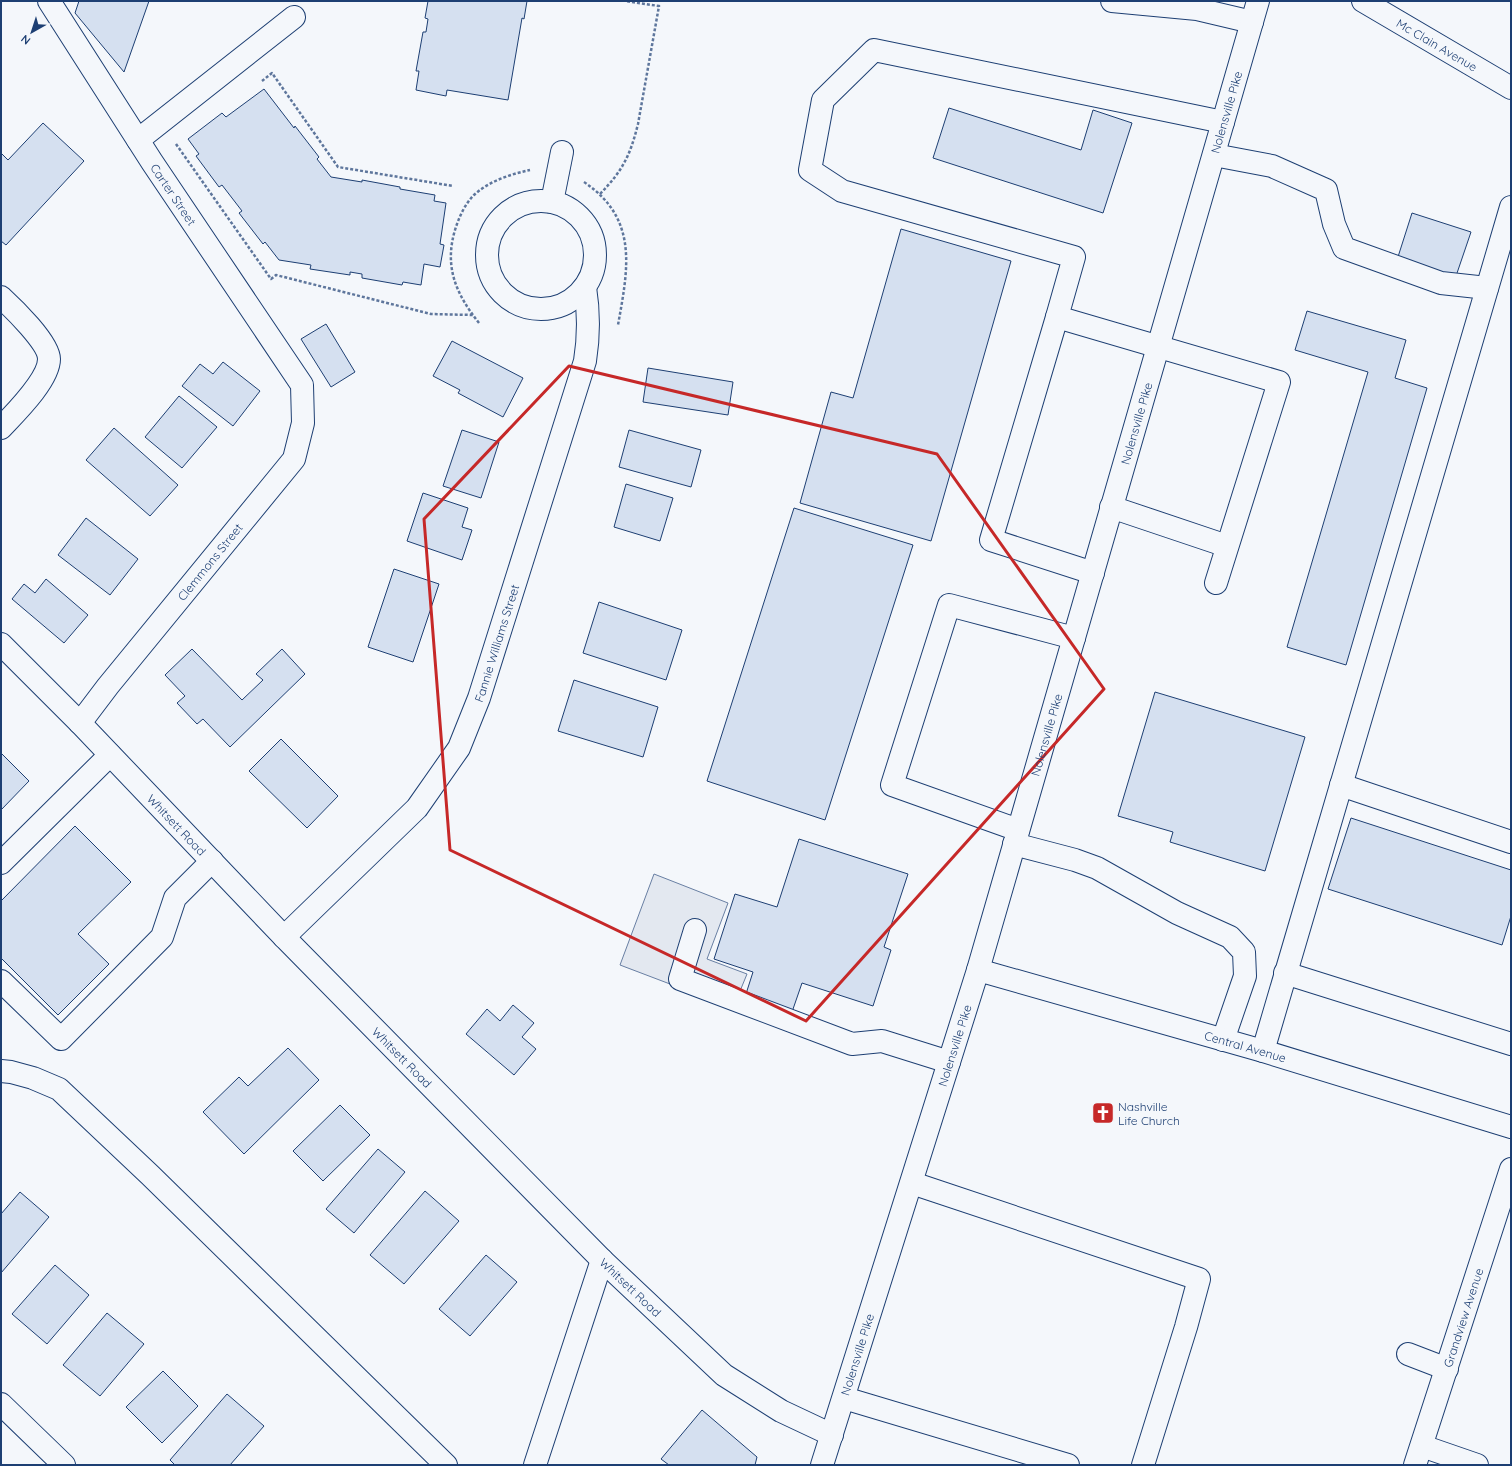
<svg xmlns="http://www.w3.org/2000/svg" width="1512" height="1466" font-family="Quicksand,sans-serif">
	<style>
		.parking { fill: #e3e8f0; stroke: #687fa3 }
		.building { fill: #d5e0f0; stroke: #1d3f73 }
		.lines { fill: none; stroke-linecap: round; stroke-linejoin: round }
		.minor-casing { stroke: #1d3f73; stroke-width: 24 }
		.major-casing { stroke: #1d3f73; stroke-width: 24 }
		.path { stroke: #5e769c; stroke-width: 2.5; stroke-dasharray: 3 2; stroke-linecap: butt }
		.minor { stroke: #f4f7fb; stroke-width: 22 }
		.major { stroke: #f4f7fb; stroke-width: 22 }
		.marked { fill: none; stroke: #c62828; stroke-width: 3; stroke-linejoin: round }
		.labels { text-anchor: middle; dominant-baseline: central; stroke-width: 3; stroke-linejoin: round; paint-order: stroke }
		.street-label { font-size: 12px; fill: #1d3f73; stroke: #f4f7fb }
		.poi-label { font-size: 12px; fill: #1d3f73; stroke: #f4f7fb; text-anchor: start }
	</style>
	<rect width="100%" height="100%" fill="#f4f7fb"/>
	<path class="parking" d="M654 874 728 903 707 959 747 974 738 996 674 972 670 984 620 965Z"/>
	<path class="building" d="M79 1H149L124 72 75 13Z
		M428 1H527L524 19 522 18 508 100 447 90 446 96 416 90 419 71H416L423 32H426L428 19 425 18Z
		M264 89 294 128 295 126 319 157 317 159 331 177 362 182V180L400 187V189L435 195 434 201 446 203 440 244 444 245 440 267 424 264 421 285 403 282 402 285 362 278V274L350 272V275L310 269 311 265 279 260 265 242 263 244 239 213 242 211 222 185 219 187 196 156 199 154 188 139 222 113 226 117Z
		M949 108 1081 150 1093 110 1132 123 1103 213 933 158Z
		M43 123 84 161 6 245 1 241V153L8 160Z
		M1412 213 1471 232 1455 279 1397 260Z
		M901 229 1011 261 931 541 800 503 831 392 853 398Z
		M1307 311 1406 340 1395 378 1427 388 1346 665 1287 647 1368 372 1295 350Z
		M326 324 355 372 331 387 301 339Z
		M452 341 523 378 503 417 458 393 460 390 433 376Z
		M223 362 260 391 233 426 182 386 200 364 213 374Z
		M648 368 733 382 728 415 643 402Z
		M179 396 217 427 182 468 145 437Z
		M114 428 178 485 150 516 86 460Z
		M462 430 499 442 481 498 443 486Z
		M629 430 701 450 691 487 619 467Z
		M626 484 673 498 660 541 614 527Z
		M423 493 468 508 462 527 472 530 462 560 407 541Z
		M794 508 913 545 825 820 707 781Z
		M86 518 138 559 110 595 58 555Z
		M394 569 439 584 413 662 368 647Z
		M46 579 88 615 64 643 12 599 24 584 35 593Z
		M599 602 682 630 666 680 583 653Z
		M192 649 242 700 263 680 256 674 282 649 305 674 230 747 203 719 197 724 177 703 185 696 165 675Z
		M574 680 658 707 643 757 558 731Z
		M1155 692 1305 737 1265 871 1170 842 1173 832 1118 816Z
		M281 739 338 796 307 828 249 771Z
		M1 753 29 781 1 810Z
		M1351 818 1511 870V916L1502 945 1328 889Z
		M75 826 131 882 78 934 109 964 58 1015 1 958V901Z
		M799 839 908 874 884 947 891 950 873 1006 802 983 792 1012 745 997 753 972 714 959 735 894 777 907Z
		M513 1005 534 1023 522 1037 536 1049 514 1075 466 1034 487 1009 500 1021Z
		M288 1048 319 1080 244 1154 203 1112 239 1077 248 1086Z
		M340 1105 370 1135 323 1181 293 1151Z
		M378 1149 405 1172 354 1233 326 1209Z
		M425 1191 459 1221 404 1284 370 1255Z
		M20 1192 49 1217 1 1273V1214Z
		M486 1255 517 1282 470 1336 439 1309Z
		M55 1265 89 1295 47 1344 12 1314Z
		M107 1313 144 1344 100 1396 63 1365Z
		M163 1371 198 1406 162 1443 126 1407Z
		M227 1394 264 1426 230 1465H175L170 1460Z
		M702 1410 757 1457 755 1465H669L661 1459Z"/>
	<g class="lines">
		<g class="minor-casing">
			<g id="minor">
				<path id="s1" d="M49 1 152 162 302 385 303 423 294 459 108 686 80 723"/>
				<path d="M1112 1 1197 9 1252 22"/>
				<path id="s2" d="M1363 1 1511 88"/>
				<path d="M138 140 294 17"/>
				<path d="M1214 155 1272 166 1326 190 1334 224 1344 248 1441 283 1487 288"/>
				<circle cx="541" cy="255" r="54"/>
				<path d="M552 202 562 152"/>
				<path d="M1 297C13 308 49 343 49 359 49 380 15 413 1 428"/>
				<path d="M1057 317 991 540 1093 573"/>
				<path d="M1111 507 1227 546"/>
				<path d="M1216 583 1279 382 1057 317 1074 257 842 191 810 170 823 100 874 50 1223 122"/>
				<path id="s3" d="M1 644 80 723 284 937 602 1260 724 1375 781 1411 832 1435"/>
				<path d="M1341 785 1511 842"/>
				<path d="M1018 830 892 785 949 605 1074 638"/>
				<path d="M1014 844 1075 860 1097 868 1177 913 1230 937 1244 952 1245 976 1223 1040"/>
				<path d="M1 863 110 755"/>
				<path d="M695 930 680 979 852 1044 882 1041 949 1062"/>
				<path id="s4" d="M284 937 417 808 459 748 479 698 585 361C589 336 589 312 585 287"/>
				<path id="s5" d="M978 970 1263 1051 1511 1127"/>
				<path d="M1285 973 1511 1044"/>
				<path d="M1 981 61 1039 162 937 175 898 212 861"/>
				<path d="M1263 1051 1511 207"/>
				<path d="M1 1071 11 1072 33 1078 59 1089 150 1175 446 1465"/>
				<path d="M912 1183 1199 1279 1186 1327 1143 1465"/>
				<path d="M1408 1354 1447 1369"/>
				<path d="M844 1398 1068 1465"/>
				<path d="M1 1404 64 1465"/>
				<path d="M1422 1446 1477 1465"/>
				<path d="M535 1465 602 1260"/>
				<path id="s6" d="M1415 1465 1511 1169"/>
			</g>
		</g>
		<g class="major-casing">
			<g id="major">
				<path id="s7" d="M822 1465 978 970 1258 1"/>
			</g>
		</g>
		<path class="path" d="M262 81 272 73 338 167 453 186
			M176 144 271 279 276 275 431 314 473 315
			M584 182C639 219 628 269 618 325
			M600 194C623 170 630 156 638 124L659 6 625 1
			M479 323C456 294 444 267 455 230 459 217 465 204 474 195 489 181 511 174 530 170"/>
		<use href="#minor" class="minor"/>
		<use href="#major" class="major"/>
	</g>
	<path class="marked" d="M569 366 937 454 1104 689 806 1021 450 850 424 519Z"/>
	<defs>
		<g id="church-square" transform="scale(1.15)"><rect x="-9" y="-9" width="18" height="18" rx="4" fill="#c62828" stroke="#f4f7fb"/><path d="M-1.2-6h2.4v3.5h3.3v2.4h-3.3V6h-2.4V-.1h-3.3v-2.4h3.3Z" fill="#fff"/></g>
	</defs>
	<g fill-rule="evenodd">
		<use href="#church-square" x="1103" y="1113"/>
	</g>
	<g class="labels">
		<g class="street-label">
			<text stroke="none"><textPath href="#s2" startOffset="86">Mc Clain Avenue</textPath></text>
			<text stroke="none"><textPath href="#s7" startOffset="1412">Nolensville Pike</textPath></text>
			<text stroke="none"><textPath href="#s1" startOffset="230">Carter Street</textPath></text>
			<text stroke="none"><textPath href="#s7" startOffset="1088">Nolensville Pike</textPath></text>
			<text transform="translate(210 562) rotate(-51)">Clemmons Street</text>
			<text stroke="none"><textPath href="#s4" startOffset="370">Fannie Williams Street</textPath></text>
			<text stroke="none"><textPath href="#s7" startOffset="764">Nolensville Pike</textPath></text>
			<text stroke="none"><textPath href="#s3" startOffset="252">Whitsett Road</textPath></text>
			<text stroke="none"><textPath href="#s7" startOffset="440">Nolensville Pike</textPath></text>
			<text stroke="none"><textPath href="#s5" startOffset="278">Central Avenue</textPath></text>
			<text stroke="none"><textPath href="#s3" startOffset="576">Whitsett Road</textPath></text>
			<text stroke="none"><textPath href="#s3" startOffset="900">Whitsett Road</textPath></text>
			<text stroke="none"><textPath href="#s6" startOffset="155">Grandview Avenue</textPath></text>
			<text stroke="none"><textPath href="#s7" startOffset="116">Nolensville Pike</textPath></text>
		</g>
		<g class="poi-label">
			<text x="1118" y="1106">Nashville<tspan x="1118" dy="14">Life Church</tspan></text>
		</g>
	</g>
	<rect width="1512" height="1466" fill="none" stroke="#1d3f73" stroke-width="4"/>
	<g transform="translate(32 32) rotate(219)" stroke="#f4f7fb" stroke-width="3" paint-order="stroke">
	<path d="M0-3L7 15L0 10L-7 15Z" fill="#1d3f73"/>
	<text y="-6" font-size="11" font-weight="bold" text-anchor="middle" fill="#1d3f73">N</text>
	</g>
</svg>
